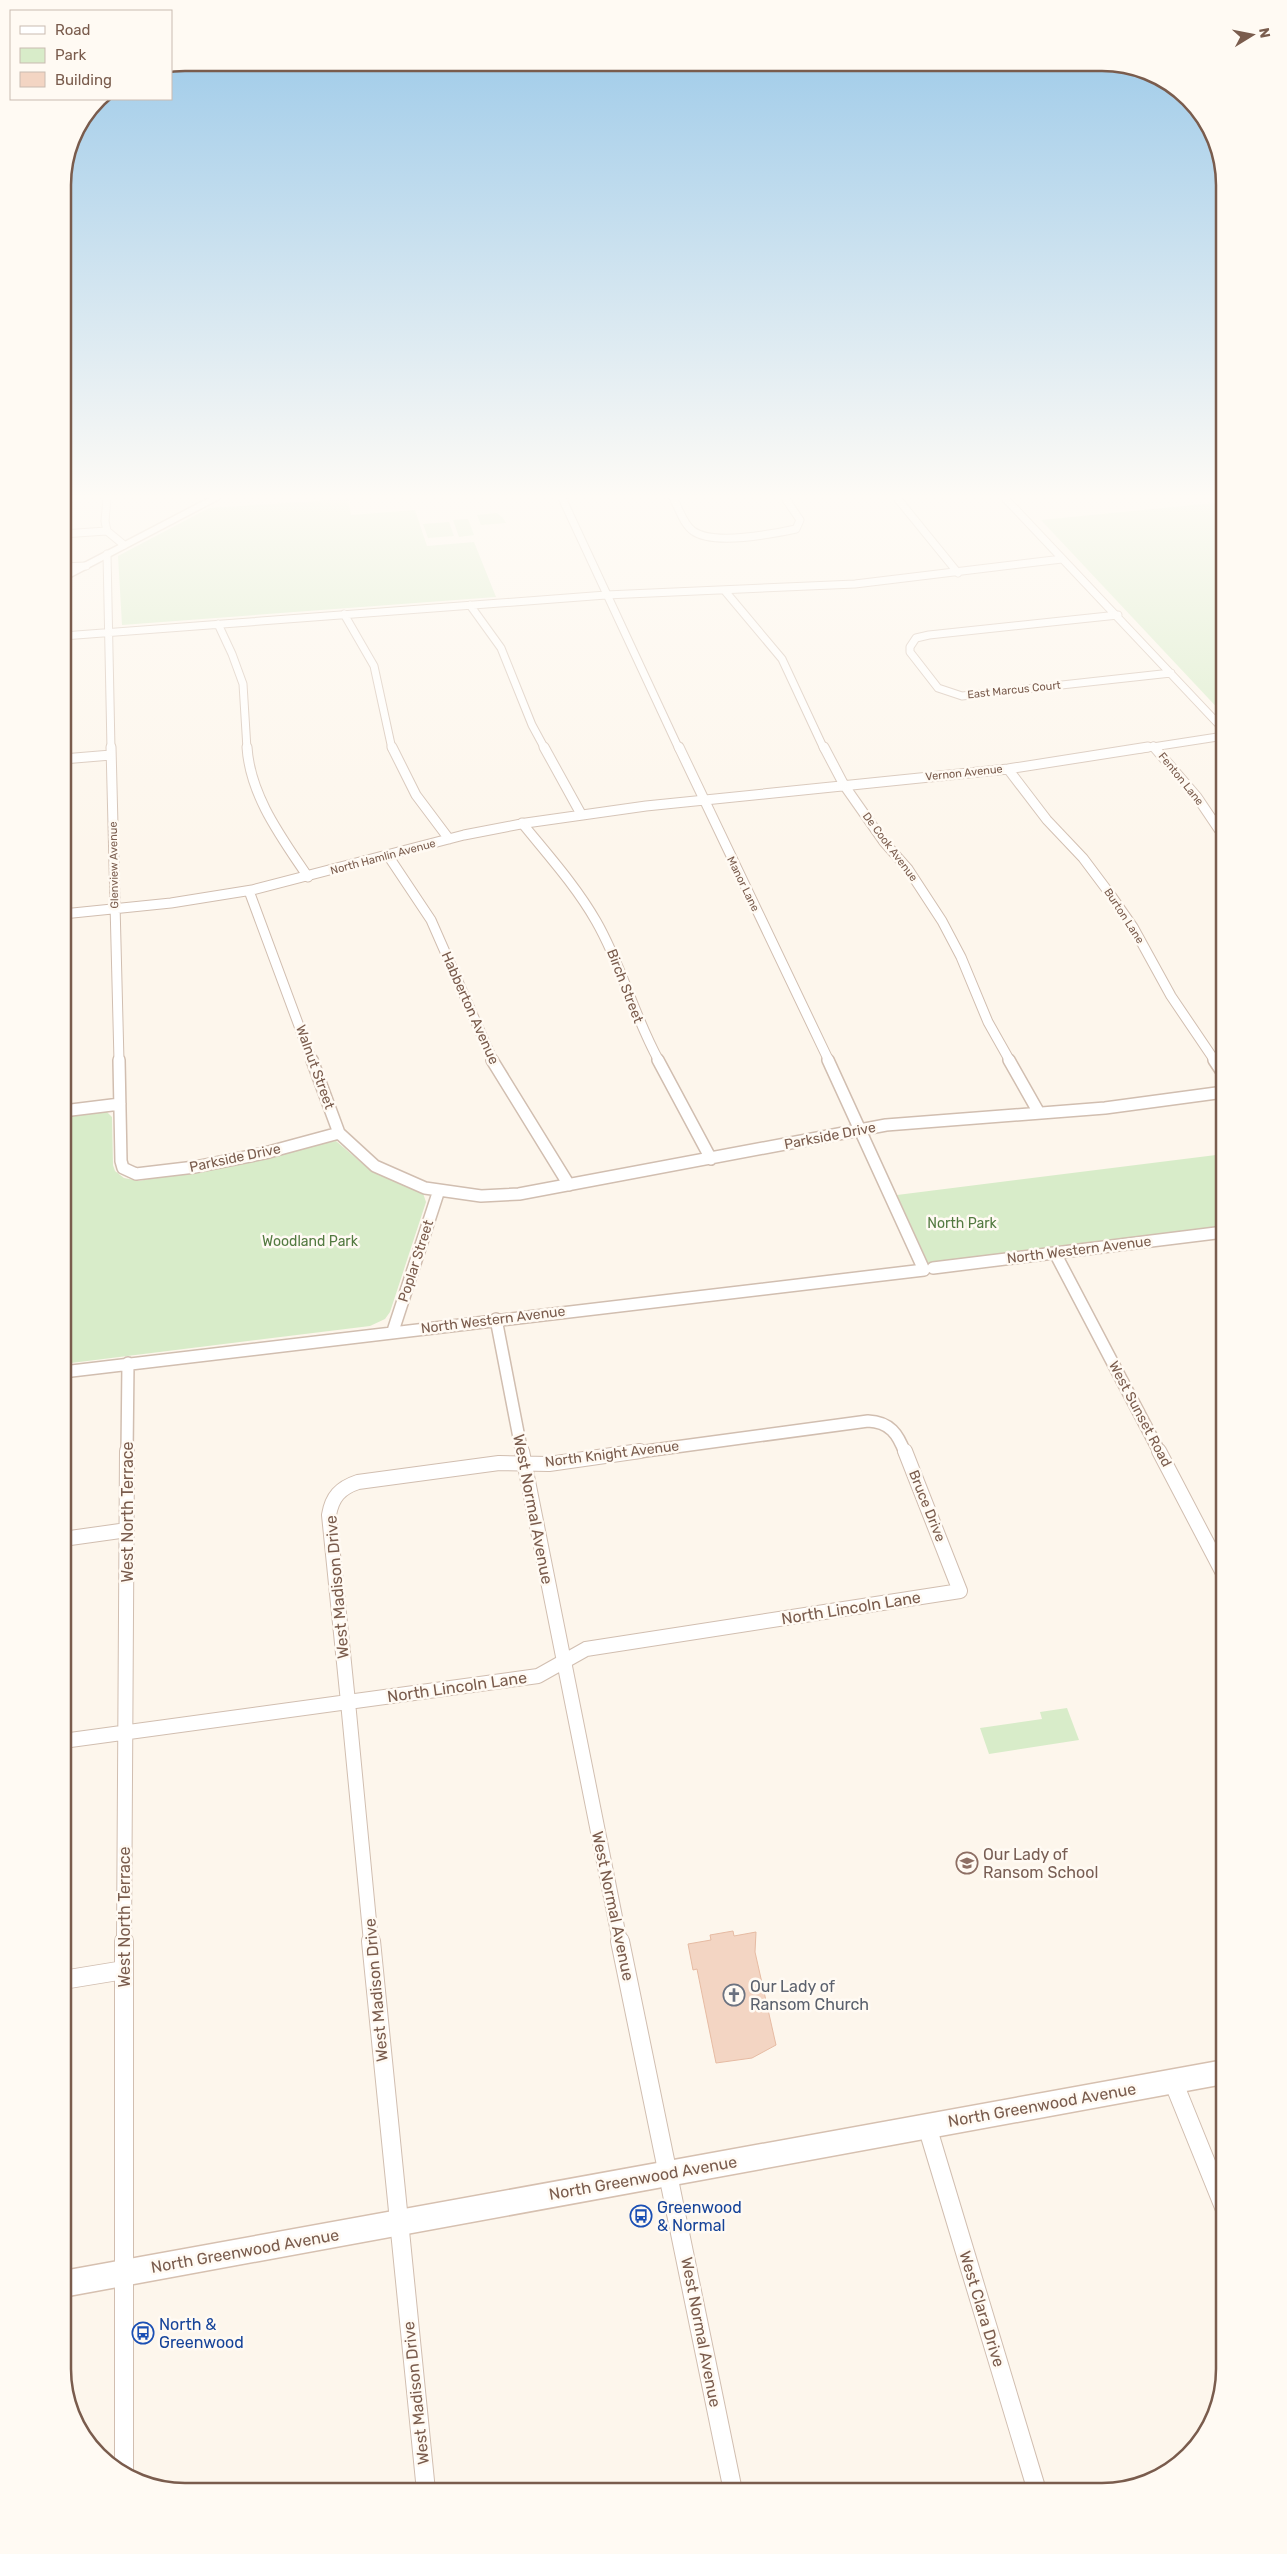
<svg xmlns="http://www.w3.org/2000/svg" width="1287" height="2554" font-family="Rubik,sans-serif">
	<style>
		.green { fill: #d8ecc9 }
		.building { fill: #f3d5c3; stroke: #e6bba3 }
		.lines { fill: none; stroke-linecap: round; stroke-linejoin: round }
		.minor-far4-casing { stroke: #d1beb0; stroke-width: 9 }
		.minor-far3-casing { stroke: #d1beb0; stroke-width: 11 }
		.minor-far2-casing { stroke: #d1beb0; stroke-width: 14 }
		.minor-far1-casing { stroke: #d1beb0; stroke-width: 16 }
		.minor-casing { stroke: #d1beb0; stroke-width: 20 }
		.secondary-casing { stroke: #d6c0b0; stroke-width: 3 }
		.minor-far4 { stroke: #fff; stroke-width: 7 }
		.minor-far3 { stroke: #fff; stroke-width: 9 }
		.minor-far2 { stroke: #fff; stroke-width: 11 }
		.minor-far1 { stroke: #fff; stroke-width: 14 }
		.minor { stroke: #fff; stroke-width: 18 }
		.secondary { fill: #fff; fill-rule: evenodd }
		.labels { text-anchor: middle; dominant-baseline: central; stroke-width: 5; stroke-linejoin: round; paint-order: stroke }
		.far-street-label { font-size: 11px; fill: #7a5c4d; stroke: #fffaf3 }
		.street-label { font-size: 14px; fill: #7a5c4d; stroke: #fffaf3 }
		.park-label { font-size: 14px; fill: #537a41; stroke: #fffaf3 }
		.near-street-label { font-size: 16px; fill: #7a5c4d; stroke: #fffaf3 }
		.near-education-label { font-size: 16px; fill: #785e54; stroke: #fffaf3; text-anchor: start }
		.near-worship-label { font-size: 16px; fill: #5b616d; stroke: #fffaf3; text-anchor: start }
		.near-transit-label { font-size: 16px; fill: #164399; stroke: #fffaf3; text-anchor: start }
		.rim { fill: none; stroke: #7a5c4d; stroke-width: 2.5 }
	</style>
	<rect width="100%" height="100%" fill="#fdf6ec"/>
	<path class="green" d="M348 499 351 515 415 510 427 546 474 542 496 597 122 625 118 556 209 508Z
		M1224 502V715L1041 520Z
		M497 513 503 518 506 523 481 525 477 515Z
		M468 519 474 535 459 537 453 520Z
		M449 522 454 536 428 538 423 524Z
		M106 1111 112 1117 113 1165 115 1171 124 1178 139 1181 336 1141 371 1171 423 1193 426 1202 390 1312 385 1319 370 1326 63 1364V1116Z
		M1224 1154V1227L929 1265 897 1195Z
		M1067 1708 1079 1740 989 1754 980 1728 1042 1719 1040 1712Z"/>
	<path class="building" d="M733 1931 734 1936 756 1932 755 1952 776 2045 752 2058 716 2063 697 1969 693 1970 688 1944 711 1940 710 1935Z"/>
	<g class="lines">
		<g class="minor-far4-casing">
			<path id="minor-far4" d="M107 498 105 521 107 531 124 545
				M562 498 679 749
				M673 498C679 508 683 524 693 531 714 546 772 534 796 529L800 520 785 498
				M897 498 958 573
				M1005 498 1224 730
				M63 534 106 531
				M107 554 111 749
				M63 567 86 566
				M725 591 782 659 824 749
				M470 605 501 648 532 725 545 749
				M344 614 374 666 392 749
				M1118 615 929 635 916 638 910 647V652L938 688 962 696 1171 673
				M218 624 232 654 243 684 247 749
				M63 636 606 595 855 584 1062 559
				M1153 746 1155 749
				M1140 749 1224 736"/>
		</g>
		<g class="minor-far3-casing">
			<path id="minor-far3" d="M111 747 119 1061
				M247 747C250 796 282 838 308 877
				M392 747 416 795 449 839
				M544 747 581 814
				M679 747 829 1061
				M824 747 844 785 884 842 908 869 942 921 961 957 988 1022 1010 1061
				M1154 747 1197 797 1224 837
				M63 759 111 755
				M1008 769 1047 820 1083 858 1110 894 1133 927 1171 996 1215 1061
				M522 823C548 855 576 886 596 921 622 966 634 1016 659 1061
				M389 857 431 920 493 1061
				M249 891 312 1061
				M63 914 171 903 252 890 464 835 526 823 646 806 1008 769 1148 747"/>
		</g>
		<g class="minor-far2-casing">
			<path id="minor-far2" d="M119 1060 121 1161 123 1168 136 1174 195 1167 265 1153 339 1133
				M312 1060 339 1133 375 1166 425 1188 481 1196 519 1194 886 1125 1105 1108 1224 1092
				M492 1060 569 1185
				M658 1060 711 1159
				M1009 1060 1039 1113
				M1214 1060 1224 1075
				M63 1111 120 1104
				M1055 1253 1160 1453
				M933 1268 1224 1232
				M496 1319 522 1453
				M393 1331 439 1190
				M63 1372 924 1270 828 1060
				M127 1453 128 1363
				M631 1453 868 1421C890 1422 898 1434 905 1453"/>
		</g>
		<g class="minor-far1-casing">
			<path id="minor-far1" d="M522 1451 620 1942
				M1159 1451 1224 1575
				M63 1539 127 1530
				M348 1702 371 1942
				M348 1702 329 1515C332 1497 340 1488 358 1482L499 1463 549 1464 640 1451
				M348 1702 538 1676 586 1649 960 1591 905 1451
				M63 1741 348 1702
				M124 1942 127 1451"/>
		</g>
		<g class="minor-casing">
			<path id="minor" d="M371 1941 426 2491
				M620 1941 733 2491
				M63 1980 124 1970
				M1173 2081 1224 2207
				M927 2126 1037 2491
				M124 2471V1941"/>
		</g>
		<g class="secondary-casing">
			<path id="secondary" d="M209 498H221L63 581V574Z
				M1224 2060V2084L63 2297V2271Z"/>
		</g>
		<use href="#minor-far4" class="minor-far4"/>
		<use href="#minor-far3" class="minor-far3"/>
		<use href="#minor-far2" class="minor-far2"/>
		<use href="#minor-far1" class="minor-far1"/>
		<use href="#minor" class="minor"/>
		<use href="#secondary" class="secondary"/>
	</g>
	<linearGradient id="sky" x2="0" y2="1"><stop stop-color="#97c7e8"/><stop offset="0.58" stop-color="#fefbf6"/><stop offset="1" stop-color="#fefbf6" stop-opacity="0"/></linearGradient>
	<rect width="1287" height="856" fill="url(#sky)"/>
	<defs>
		<g id="school-ring" transform="scale(1.125)"><circle r="9.5" fill="#fffaf3" stroke="#8d6e63" stroke-width="1.5"/><path d="M0-5L7-2L0 1L-7-2ZM-4 1L0 2.5L4 1V4Q0 6-4 4Z" fill="#8d6e63"/></g>
		<g id="church-ring" transform="scale(1.125)"><circle r="9.5" fill="#fffaf3" stroke="#6b7280" stroke-width="1.5"/><path d="M-1.2-6h2.4v3.5h3.3v2.4h-3.3V6h-2.4V-.1h-3.3v-2.4h3.3Z" fill="#6b7280"/></g>
		<g id="bus-ring" transform="scale(1.125)"><circle r="9.5" fill="#fffaf3" stroke="#1a4fb4" stroke-width="1.5"/><path d="M-5-6H5V4H4V6H2V4H-2V6H-4V4H-5ZM-3.5-4V0h7V-4ZM-3.5 1.2v1.5H-2V1.2ZM2 1.2v1.5H3.5V1.2Z" fill="#1a4fb4"/></g>
	</defs>
	<g fill-rule="evenodd">
		<use href="#school-ring" x="967" y="1863"/>
		<use href="#church-ring" x="734" y="1995"/>
		<use href="#bus-ring" x="641" y="2216"/>
		<use href="#bus-ring" x="143" y="2333"/>
	</g>
	<g class="labels">
		<g class="far-street-label">
			<text transform="translate(1014 690) rotate(-6)">East Marcus Court</text>
			<text transform="translate(964 773) rotate(-6)">Vernon Avenue</text>
			<text transform="translate(1181 779) rotate(51)">Fenton Lane</text>
			<text transform="translate(890 847) rotate(53)">De Cook Avenue</text>
			<text transform="translate(383 857) rotate(-15)">North Hamlin Avenue</text>
			<text transform="translate(114 865) rotate(-91)">Glenview Avenue</text>
			<text transform="translate(743 884) rotate(64)">Manor Lane</text>
			<text transform="translate(1124 916) rotate(57)">Burton Lane</text>
		</g>
		<g class="street-label">
			<text transform="translate(625 986) rotate(69)">Birch Street</text>
			<text transform="translate(470 1008) rotate(66)">Habberton Avenue</text>
			<text transform="translate(315 1067) rotate(70)">Walnut Street</text>
			<text transform="translate(830 1136) rotate(-11)">Parkside Drive</text>
			<text transform="translate(235 1158) rotate(-12)">Parkside Drive</text>
			<text transform="translate(1079 1250) rotate(-7)">North Western Avenue</text>
			<text transform="translate(416 1261) rotate(-72)">Poplar Street</text>
			<text transform="translate(493 1320) rotate(-7)">North Western Avenue</text>
			<text transform="translate(1140 1414) rotate(62)">West Sunset Road</text>
			<text transform="translate(612 1454) rotate(-7)">North Knight Avenue</text>
			<text transform="translate(927 1506) rotate(68)">Bruce Drive</text>
		</g>
		<g class="park-label">
			<text x="962" y="1223">North Park</text>
			<text x="310" y="1241">Woodland Park</text>
		</g>
		<g class="near-street-label">
			<text transform="translate(533 1509) rotate(79)">West Normal Avenue</text>
			<text transform="translate(127 1512) rotate(-90)">West North Terrace</text>
			<text transform="translate(337 1587) rotate(-95)">West Madison Drive</text>
			<text transform="translate(851 1608) rotate(-9)">North Lincoln Lane</text>
			<text transform="translate(457 1687) rotate(-8)">North Lincoln Lane</text>
			<text transform="translate(613 1906) rotate(78)">West Normal Avenue</text>
			<text transform="translate(124 1917) rotate(-90)">West North Terrace</text>
			<text transform="translate(376 1990) rotate(-95)">West Madison Drive</text>
			<text transform="translate(1042 2105) rotate(-10)">North Greenwood Avenue</text>
			<text transform="translate(643 2178) rotate(-10)">North Greenwood Avenue</text>
			<text transform="translate(245 2251) rotate(-10)">North Greenwood Avenue</text>
			<text transform="translate(982 2309) rotate(73)">West Clara Drive</text>
			<text transform="translate(701 2332) rotate(79)">West Normal Avenue</text>
			<text transform="translate(416 2393) rotate(-96)">West Madison Drive</text>
		</g>
		<g class="near-education-label">
			<text x="983" y="1854">Our Lady of<tspan x="983" dy="18">Ransom School</tspan></text>
		</g>
		<g class="near-worship-label">
			<text x="750" y="1986">Our Lady of<tspan x="750" dy="18">Ransom Church</tspan></text>
		</g>
		<g class="near-transit-label">
			<text x="657" y="2207">Greenwood<tspan x="657" dy="18">&amp; Normal</tspan></text>
			<text x="159" y="2324">North &amp;<tspan x="159" dy="18">Greenwood</tspan></text>
		</g>
	</g>
	<path d="M0 0H1287V2554H0ZM185 71H1102A114 114 0 0 1 1216 185V2369A114 114 0 0 1 1102 2483H185A114 114 0 0 1 71 2369V185A114 114 0 0 1 185 71Z" fill="#fffaf3" fill-rule="evenodd"/>
	<path class="rim" d="M185 71H1102A114 114 0 0 1 1216 185V2369A114 114 0 0 1 1102 2483H185A114 114 0 0 1 71 2369V185A114 114 0 0 1 185 71Z"/>
	<rect x="10" y="10" width="162" height="90" fill="#fffaf3" stroke="#cabbb1"/>
	<rect x="20" y="26" width="25" height="8" fill="#ffffff" stroke="#cabbb1"/>
	<text x="55" y="35" font-size="15" fill="#7a5c4d">Road</text>
	<rect x="20" y="48" width="25" height="15" fill="#d8ecc9" stroke="#cabbb1"/>
	<text x="55" y="60" font-size="15" fill="#7a5c4d">Park</text>
	<rect x="20" y="72" width="25" height="15" fill="#f3d5c3" stroke="#cabbb1"/>
	<text x="55" y="85" font-size="15" fill="#7a5c4d">Building</text>
	<g transform="translate(1252 35) rotate(80)" stroke="#fffaf3" stroke-width="4" paint-order="stroke">
	<path d="M0-4L9 19L0 12L-9 19Z" fill="#7a5c4d"/>
	<text y="-8" font-size="14" font-weight="bold" text-anchor="middle" fill="#7a5c4d">N</text>
	</g>
</svg>
